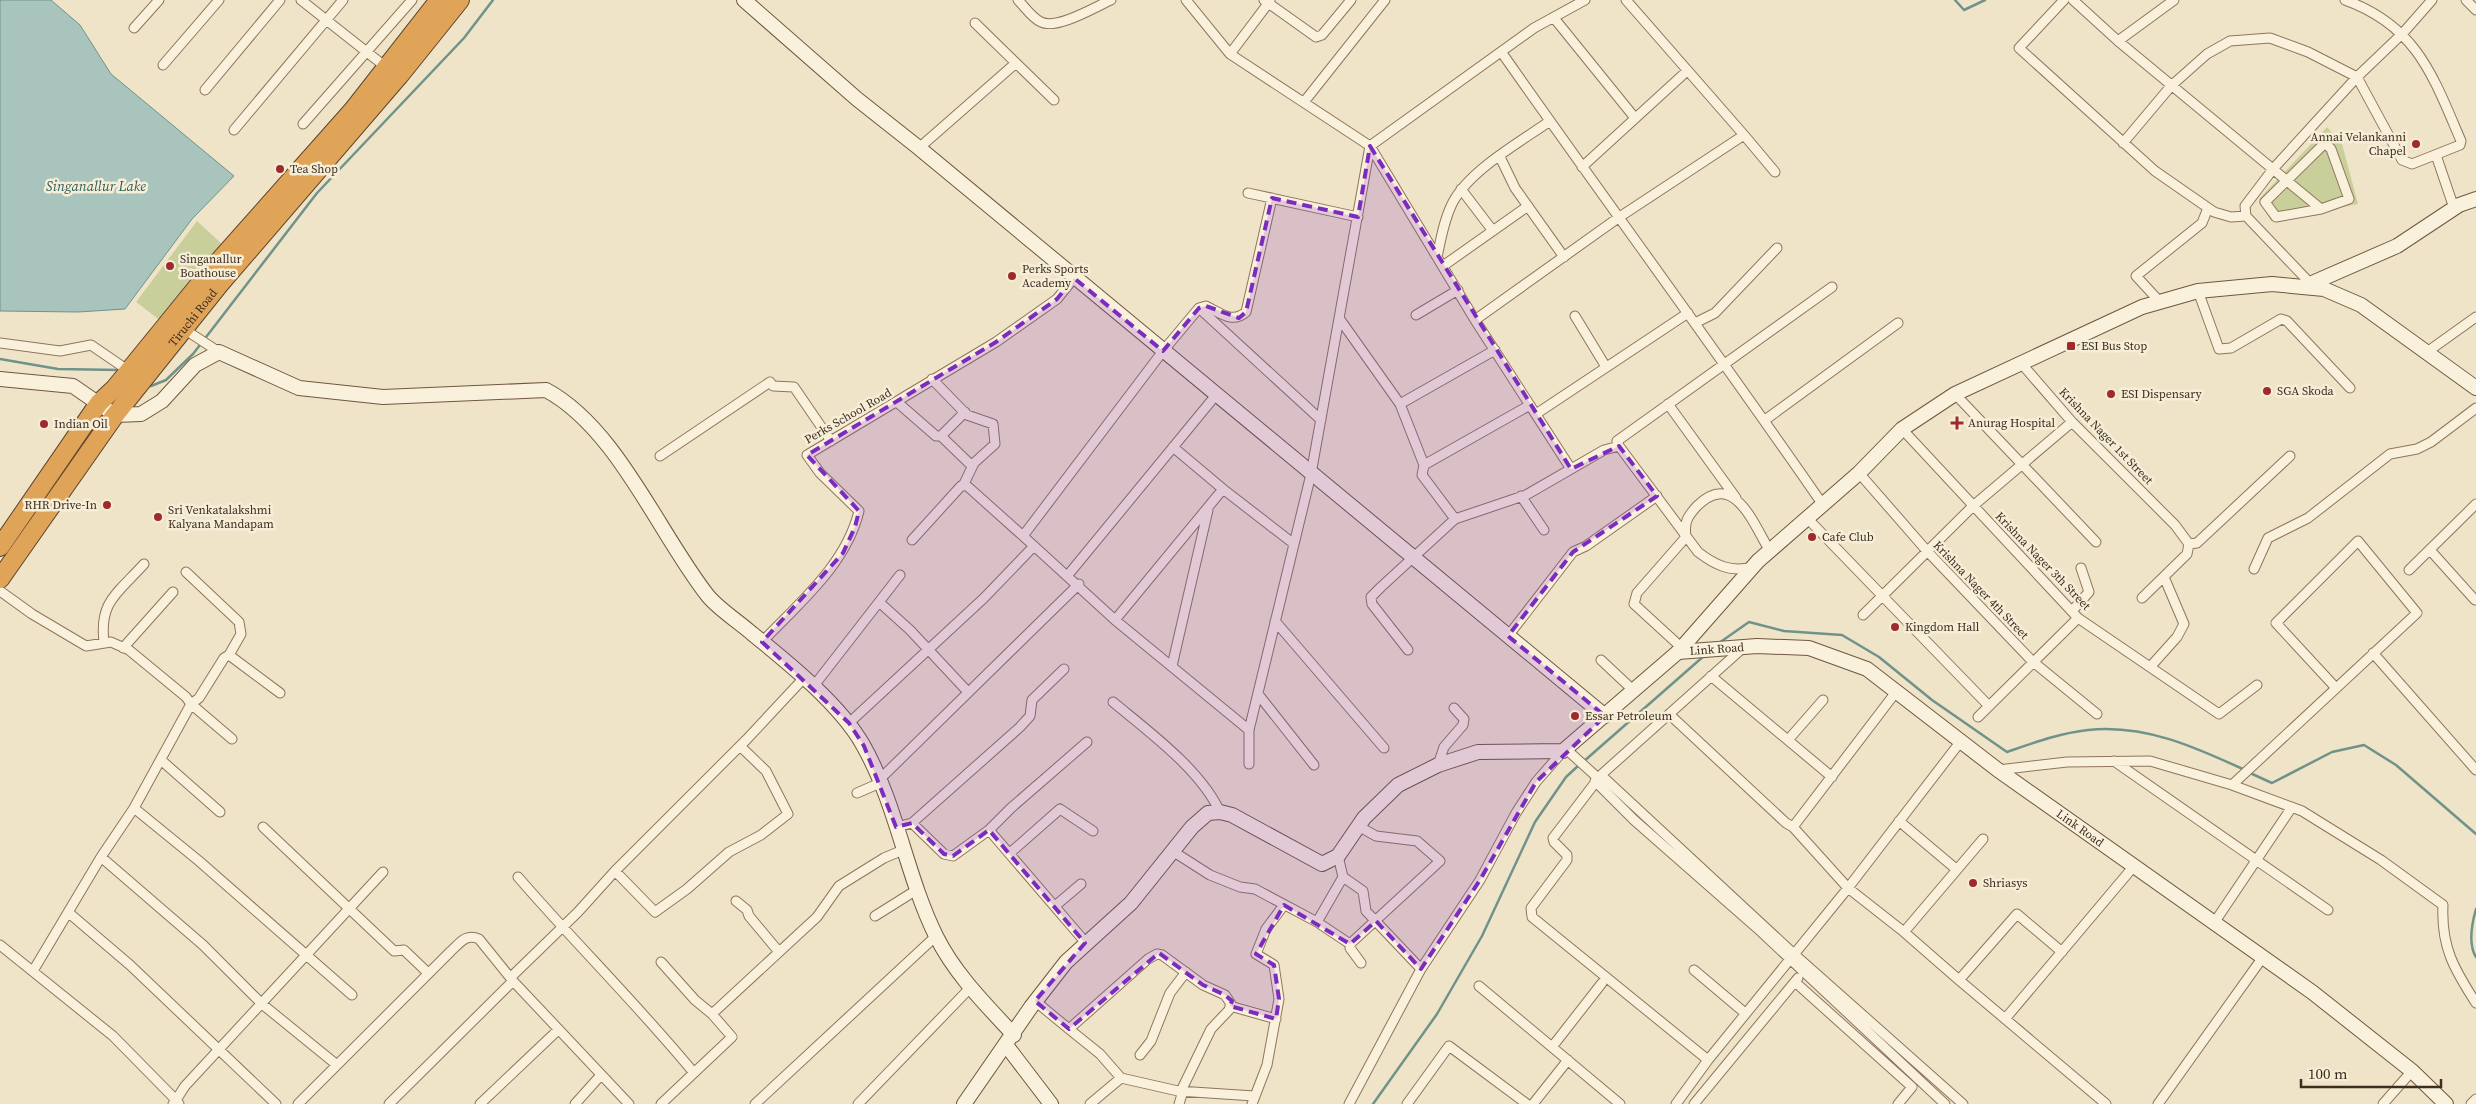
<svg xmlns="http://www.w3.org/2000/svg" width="2476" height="1104" font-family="'Source Serif 4',serif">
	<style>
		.green { fill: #c9cf9b }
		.water { fill: #a9c4bc; stroke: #6f938a }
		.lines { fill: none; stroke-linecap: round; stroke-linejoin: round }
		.stream { stroke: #6f938a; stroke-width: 2.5 }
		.street-casing { stroke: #8d765c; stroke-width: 11 }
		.secondary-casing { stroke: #6f573f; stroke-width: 16 }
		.highway-casing { stroke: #5b4430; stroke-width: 20 }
		.street { stroke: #faf1dc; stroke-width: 9 }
		.secondary { stroke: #faf1dc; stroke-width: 14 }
		.highway { stroke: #e0a458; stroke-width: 18 }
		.marked { fill: #7b2cbf; fill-opacity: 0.2; stroke: #7b2cbf; stroke-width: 4; stroke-dasharray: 10 6; stroke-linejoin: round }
		.poi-dot { fill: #9e2a2b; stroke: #f7eed8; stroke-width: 2 }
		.labels { text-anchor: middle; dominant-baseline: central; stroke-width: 5; stroke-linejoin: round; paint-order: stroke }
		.poi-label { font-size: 12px; fill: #3d2e20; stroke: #f7eed8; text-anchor: start }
		.street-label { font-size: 12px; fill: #3d2e20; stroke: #f7eed8 }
		.water-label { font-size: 14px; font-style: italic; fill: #2f5d5a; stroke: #f7eed8 }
	</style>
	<rect width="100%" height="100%" fill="#f0e4c8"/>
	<path class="green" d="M2327 127 2342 144 2358 204 2271 221 2259 199Z
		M197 221 223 245 161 321 136 302Z"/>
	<path class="water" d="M0 0H51L80 25 111 74 234 176 192 219 125 309 78 312 0 311Z"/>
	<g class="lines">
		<path class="stream" d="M1955 0 1964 10 1985 0
			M0 359 58 369 119 370
			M151 386 166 380 193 354 317 193 464 38 493 0
			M1719 643 1749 622 1784 631 1842 635 1879 657 1932 700 2007 752C2033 743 2060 733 2088 730 2145 724 2195 747 2245 770
			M1583 762 1705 655
			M2250 773 2272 783 2332 752 2364 745 2396 765 2476 834
			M2476 909C2472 923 2468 944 2476 957
			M1373 1104 1437 1014 1482 936 1535 822 1566 777 1579 765"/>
		<g class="street-casing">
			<path id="street" d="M301 0 387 68
				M1018 0C1025 7 1032 18 1041 22 1057 30 1095 7 1111 0
				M1186 0 1230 54 1370 146 1475 320
				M1264 0 1316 37 1322 35 1351 0
				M2064 0 2019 48 2155 171 2214 212 2231 217 2246 216
				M2073 0 2118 41
				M2174 0 2118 41 2321 209
				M2466 0 2476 10
				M1554 18 1635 118
				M975 23 1054 100
				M134 28 159 0
				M1502 53C1608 204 1718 353 1823 505
				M1230 54 1270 1
				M163 65 219 0
				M205 90 280 0
				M1304 102 1385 0
				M303 124 412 0
				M234 130 343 0
				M1744 135 1775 172
				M2123 143 2171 86 2207 54 2230 41 2270 38 2308 52 2357 77 2402 160 2412 164 2460 145 2461 141C2433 76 2417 26 2345 0
				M2325 143 2331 149 2349 199 2321 209 2276 217 2265 202Z
				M919 148 1016 63
				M2436 155 2454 208
				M1500 157 1515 188 1564 257
				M1582 167 1687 71
				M1461 189 1493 231
				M1248 193 1358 217
				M1437 257C1441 239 1444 219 1453 202 1470 170 1520 142 1550 121
				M1443 266 1528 206
				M2310 283 2246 216 2245 206 2273 169 2357 77 2403 33 2432 0
				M2198 291 2219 349 2231 348 2281 319 2287 321 2350 388
				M2160 302 2136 276 2202 223 2208 208
				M1199 308 1321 420
				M1416 315 1458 290
				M1575 316 1606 367
				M1339 318 1400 404
				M1695 323 1715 313 1777 248
				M184 329 219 352
				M0 343 60 351 91 345 129 371
				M2427 352 2476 317
				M2021 363 2072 422 2175 525 2189 544
				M932 379 967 415 993 424 995 444 974 463 963 486
				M1955 394 2096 542
				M897 402 936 436H941L972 466
				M1668 404 1736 498
				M1536 414 1688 313
				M1765 420 1898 323
				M1902 429 2078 618 2219 714 2257 685
				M941 436 965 412
				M1619 446 1617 441 1832 287
				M1173 447 1223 489
				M660 456 770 382 773 386 794 387 831 441
				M1424 465 1400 404 1495 350
				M1571 469 1475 320 1618 218 1744 135 1626 0
				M1859 473 1927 551 2032 661 2097 714
				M1521 496 1544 530
				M1807 518 1988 705
				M1455 519 1422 475 1424 465 1530 405
				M912 540 961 486 966 485 1023 536
				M1034 546 1115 620 1249 730 1311 474 1370 146 1534 28 1585 0
				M2430 550 2475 600
				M2254 569 2268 538 2308 518 2390 454 2417 449 2431 442 2476 408
				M2409 570 2476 504
				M186 572 239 622 241 634 229 655
				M1068 575 1216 395
				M0 591 32 614 86 646 111 642 129 650 186 697 191 704 134 808 101 857 33 971
				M2142 598 2187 554 2189 544 2197 543 2290 456
				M879 602 910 630 968 692
				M2072 611 2089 592 2081 568
				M1863 615 1973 506 2072 422
				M1115 620 1223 489 1294 544
				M1275 621 1384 748
				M1508 636 1573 552 1586 546 1657 496
				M104 642C99 601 118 593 144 564
				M762 642C799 603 846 565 859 511L820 473 807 455 996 342 1057 299 1074 278
				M123 648 173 592
				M1682 648 1634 604 1637 593 1686 537C1684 522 1687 517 1697 506 1735 469 1754 526 1770 551
				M1408 650 1372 604 1371 597 1381 587 1455 519 1526 495 1604 450 1619 446 1698 552C1715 565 1731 573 1752 567
				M2373 653 2476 770
				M1601 660 1634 691
				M1172 666 1208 510
				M2151 666 2177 637 2184 624 2164 577
				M1711 676 1832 777
				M813 687 900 575
				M1258 694 1314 765
				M1113 702C1148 731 1201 770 1220 812
				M1669 714 1786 823 1793 827 1848 888 1904 932 1983 839
				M1978 717 2078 618
				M849 723 984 598 1034 546 1023 536 1163 351 1199 308 1206 306C1221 313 1232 324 1246 312L1272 198
				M232 739 191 704 199 698 224 658 229 655 280 693
				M1788 740 1823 700
				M1566 749 1598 778
				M161 760 220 812
				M2114 761 2328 910
				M1249 764V730
				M1438 765 1444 747 1463 725 1464 719 1454 708
				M1998 770 2067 762 2150 761 2232 785 2302 811 2381 860 2443 905C2441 947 2454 969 2476 1003
				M1601 775 1794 954 1963 1104
				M879 780 1079 584
				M1595 781 1634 820 1757 928 1945 1104
				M2232 785 2417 613 2358 541 2276 623 2336 688
				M857 793 880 783
				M134 808 199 861 352 995
				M1899 821 1956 869
				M912 823 1020 727 1030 716 1032 700 1064 669
				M263 827 394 951 404 950 428 973
				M896 827 912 823 944 854 953 856 989 830 1086 943
				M1793 827 1896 692
				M989 830 1011 808 1087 742
				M1174 852 1210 875 1240 887 1255 889 1317 922 1343 877 1338 856
				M1010 853 1060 809 1093 831
				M101 857 203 945 262 1004 337 1065
				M615 871 655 912 687 889 729 852 761 835 788 814 766 771 740 746
				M518 877C575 943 638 1005 694 1073
				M1343 877 1363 891 1366 911 1421 969
				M736 901 747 910 749 916 779 952
				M1055 906 1081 884
				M69 913 130 965 276 1104
				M875 916 918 889
				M1317 922 1350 944V948L1361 963
				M2214 923 2292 807
				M1904 932 1959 980 2017 914 2062 952
				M1350 944 1440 861 1417 841 1376 836 1358 826
				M0 945 113 1036 176 1100 173 1104
				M661 962 695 1000 712 1014
				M1694 970 1745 1013
				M511 977 578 912 615 871 747 739 803 679
				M1959 980 2106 1104
				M1795 982 1912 1087 1898 1104
				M1479 986 1620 1104
				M1035 1001 1069 1029 1148 959 1157 954 1162 955 1203 985 1225 995 1231 1004 1229 1010 1211 1029 1181 1091
				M1230 1006 1276 1019
				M2005 1019 2134 866
				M1069 1029 1100 1054 1121 1078
				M1552 1047 1602 983
				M1140 1055 1151 1041 1170 993 1186 972
				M1708 1060 1532 917 1531 908 1567 860V855L1554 842 1553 838 1601 775 1744 647
				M179 1104 176 1100 185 1086 383 872
				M298 1104 451 951C460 943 466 933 479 939L513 981 629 1104
				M389 1104 513 981
				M480 1104 558 1030
				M575 1104 601 1075
				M661 1104 732 1037 712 1014 817 917 839 886 884 858 903 850
				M755 1104 936 936
				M858 1104 970 988
				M1090 1104 1121 1078 1178 1091 1254 1096
				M1179 1104 1183 1091
				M1252 1104 1267 1065 1279 999 1274 965 1256 954 1266 929 1284 905
				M1349 1104 1421 969 1480 880 1516 813 1536 782 1563 751
				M1407 1104 1449 1046 1527 1104
				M1533 1104 1568 1060
				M1676 1104 1708 1060 1848 888 1961 741
				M1694 1104 1798 978
				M2158 1104 2263 957
				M2383 1104 2412 1071
				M2471 1104 2476 1099"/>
		</g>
		<g class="secondary-casing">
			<g id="secondary">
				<path d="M744 0 857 99 919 148 1605 716"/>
				<path d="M2303 287 2397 246 2459 205 2476 199"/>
				<path d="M0 379 73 386 115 415 141 414 162 401 195 365 219 352 299 388 383 397 546 390C617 428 659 534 708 596 719 609 736 620 749 631 786 661 840 704 863 745 897 805 906 875 936 936 955 974 985 1004 1014 1035"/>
				<path id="s1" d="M1678 652 1757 646 1809 648 1867 669 1998 770 2312 992 2412 1071 2446 1104"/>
				<path d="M1006 1045 1051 1104"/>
				<path d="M964 1104 1031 1007 1066 962 1131 903 1192 827 1208 813 1220 812 1232 815 1322 864 1338 856 1364 818 1398 785 1438 765 1478 752 1563 751 1678 652 1758 561 1859 473 1902 429 1955 394 2142 307 2198 291 2272 284 2324 289 2361 305 2476 388"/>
			</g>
		</g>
		<g class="highway-casing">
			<g id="highway">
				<path d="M0 547 99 403 115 388 211 270 353 110 439 0"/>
				<path id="s2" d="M0 579 115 415 219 285 399 76 460 0"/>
			</g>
		</g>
		<use href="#street" class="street"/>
		<use href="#secondary" class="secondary"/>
		<use href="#highway" class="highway"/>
	</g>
	<path class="marked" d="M1370 146 1571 469 1619 446 1657 496 1573 552 1508 636 1605 716 1536 782 1480 880 1421 969 1376 921 1350 944 1284 905 1256 954 1274 965 1279 999 1276 1019 1230 1006 1232 1001 1225 995 1203 985 1159 953 1069 1029 1035 1001 1085 943 989 830 953 856 944 854 912 823 896 827 864 746 849 723 762 642 843 553 855 527 859 511 807 455 996 342 1057 299 1074 278 1163 351 1199 308 1206 306 1239 318 1246 312 1272 198 1358 217Z"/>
	<g class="poi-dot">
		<circle cx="2416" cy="144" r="5"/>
		<circle cx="280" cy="169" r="5"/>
		<circle cx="170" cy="266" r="5"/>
		<circle cx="1012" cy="276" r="5"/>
		<rect x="2066" y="341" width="10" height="10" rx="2.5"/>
		<circle cx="2267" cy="391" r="5"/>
		<circle cx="2111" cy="394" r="5"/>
		<path d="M1954.5 415.5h5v5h5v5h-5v5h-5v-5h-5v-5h5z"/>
		<circle cx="44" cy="424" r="5"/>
		<circle cx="107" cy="505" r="5"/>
		<circle cx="158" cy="517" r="5"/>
		<circle cx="1812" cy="537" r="5"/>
		<circle cx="1895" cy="627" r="5"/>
		<circle cx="1575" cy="716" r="5"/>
		<circle cx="1973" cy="883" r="5"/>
	</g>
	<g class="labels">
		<g class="poi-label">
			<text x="2406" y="137" text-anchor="end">Annai Velankanni<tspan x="2406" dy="14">Chapel</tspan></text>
			<text x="290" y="169">Tea Shop</text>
			<text x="180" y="259">Singanallur<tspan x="180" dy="14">Boathouse</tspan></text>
			<text x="1022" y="269">Perks Sports<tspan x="1022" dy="14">Academy</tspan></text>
			<text x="2081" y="346">ESI Bus Stop</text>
			<text x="2277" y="391">SGA Skoda</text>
			<text x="2121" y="394">ESI Dispensary</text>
			<text x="1968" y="423">Anurag Hospital</text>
			<text x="54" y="424">Indian Oil</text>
			<text x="97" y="505" text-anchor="end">RHR Drive-In</text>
			<text x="168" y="510">Sri Venkatalakshmi<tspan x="168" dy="14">Kalyana Mandapam</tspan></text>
			<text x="1822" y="537">Cafe Club</text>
			<text x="1905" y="627">Kingdom Hall</text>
			<text x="1585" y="716">Essar Petroleum</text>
			<text x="1983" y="883">Shriasys</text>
		</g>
		<g class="street-label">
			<text stroke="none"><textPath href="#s2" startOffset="325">Tiruchi Road</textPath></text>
			<text transform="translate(848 416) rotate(-30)">Perks School Road</text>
			<text transform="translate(2106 436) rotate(46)">Krishna Nager 1st Street</text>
			<text transform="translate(2043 561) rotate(46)">Krishna Nager 3th Street</text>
			<text transform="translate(1981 590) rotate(46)">Krishna Nager 4th Street</text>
			<text stroke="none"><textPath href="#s1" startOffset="39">Link Road</textPath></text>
			<text stroke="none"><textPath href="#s1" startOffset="459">Link Road</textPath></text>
		</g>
		<g class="water-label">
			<text x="96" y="186">Singanallur Lake</text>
		</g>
	</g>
	<path d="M2301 1079v8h140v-8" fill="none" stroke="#3d2e20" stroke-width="2.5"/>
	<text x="2308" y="1079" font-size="15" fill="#3d2e20" stroke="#f7eed8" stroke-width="4" paint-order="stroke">100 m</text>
</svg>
